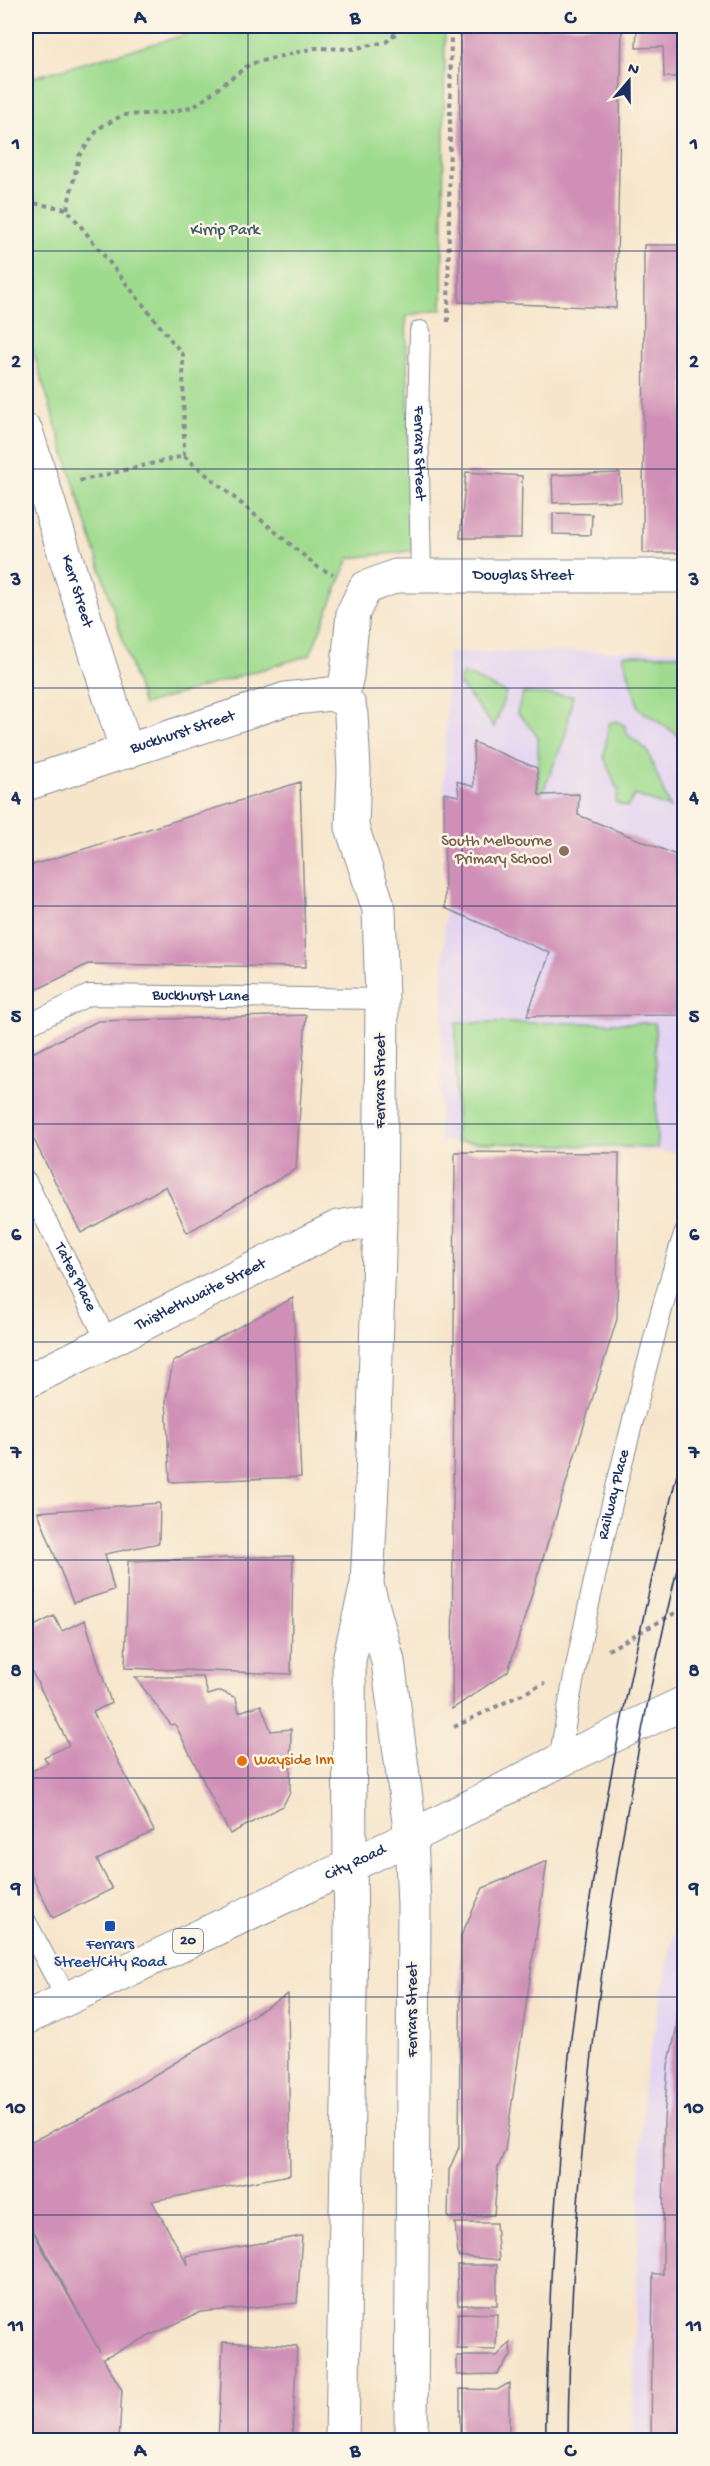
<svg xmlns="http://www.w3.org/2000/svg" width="710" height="2466" font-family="'Gochi Hand',sans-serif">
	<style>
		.built { fill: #e3d3f2 }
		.green { fill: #9fdb8e; stroke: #5d8576; stroke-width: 1.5 }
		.building { fill: #d08fb6 }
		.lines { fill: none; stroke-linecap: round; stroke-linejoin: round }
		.lane-casing { stroke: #888a94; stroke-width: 22 }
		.street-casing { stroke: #888a94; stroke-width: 35 }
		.primary-casing { stroke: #888a94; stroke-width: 35 }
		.path { stroke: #888a94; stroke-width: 4; stroke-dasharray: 4.5 4.5; stroke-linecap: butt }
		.lane { stroke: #fff; stroke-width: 20 }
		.street { stroke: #fff; stroke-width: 33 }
		.primary { stroke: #fff; stroke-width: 33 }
		.tram { stroke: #1b2f5e; stroke-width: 1.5 }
		.grid { fill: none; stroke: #1b2f5e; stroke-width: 1.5; stroke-opacity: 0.55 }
		.education-dot { fill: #8d6e63; stroke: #fcf5e5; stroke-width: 2 }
		.food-dot { fill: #e8710a; stroke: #fcf5e5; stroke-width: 2 }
		.transit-dot { fill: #1a4fb4; stroke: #fcf5e5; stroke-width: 2 }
		.labels { text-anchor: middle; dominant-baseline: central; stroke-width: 5; stroke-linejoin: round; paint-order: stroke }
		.shield { fill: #fcf5e5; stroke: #5e6a86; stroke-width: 1.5 }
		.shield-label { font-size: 15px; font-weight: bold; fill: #1b2f5e }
		.park-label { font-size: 16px; fill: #3c5a6a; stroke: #fcf5e5 }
		.street-label { font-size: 16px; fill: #1b2f5e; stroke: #fcf5e5 }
		.education-label { font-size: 16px; fill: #785e54; stroke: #fcf5e5; text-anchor: end }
		.food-label { font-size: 16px; fill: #c56008; stroke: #fcf5e5; text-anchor: start }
		.transit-label { font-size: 16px; fill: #164399; stroke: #fcf5e5 }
		.neatline { fill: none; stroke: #1b2f5e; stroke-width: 2 }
		.grid-label { font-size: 20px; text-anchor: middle; font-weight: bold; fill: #1b2f5e }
	</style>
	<rect width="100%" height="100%" fill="#fcf5e5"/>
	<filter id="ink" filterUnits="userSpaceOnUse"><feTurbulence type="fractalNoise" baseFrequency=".0167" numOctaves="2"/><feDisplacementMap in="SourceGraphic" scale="12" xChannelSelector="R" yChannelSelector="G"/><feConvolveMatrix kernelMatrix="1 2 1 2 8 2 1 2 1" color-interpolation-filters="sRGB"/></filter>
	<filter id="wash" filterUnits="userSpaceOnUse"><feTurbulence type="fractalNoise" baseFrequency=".008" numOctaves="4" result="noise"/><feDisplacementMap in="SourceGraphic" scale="24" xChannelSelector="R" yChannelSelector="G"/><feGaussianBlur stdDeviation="1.35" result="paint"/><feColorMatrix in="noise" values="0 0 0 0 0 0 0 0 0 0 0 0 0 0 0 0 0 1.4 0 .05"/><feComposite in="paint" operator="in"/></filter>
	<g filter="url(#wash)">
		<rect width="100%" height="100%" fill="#f6e5cb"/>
		<path class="built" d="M684 650V1128L675 1152 439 1141 445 908 444 793 448 653Z
			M684 1914V2440H632L643 2089 675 1927Z"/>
		<path class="green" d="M217 26H445L442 309 406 316 412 551 349 558 310 655 143 705 26 329V79Z
			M623 655H684V739L639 709Z
			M463 673 506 693 494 727 459 683Z
			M523 693 573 696 565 737 543 791 539 795 538 736 517 712Z
			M617 721 625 726 628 735 647 750 670 808 635 795 627 807 615 802 619 790 616 787 604 757 609 723Z
			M456 1023H655L657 1148 456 1142Z"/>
		<g id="blocks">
			<path class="building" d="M460 26H622L616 308 459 302Z
				M637 26H684V77H664L663 47 636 48Z
				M644 245H684V553H643Z
				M466 472 522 476 521 538H460Z
				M620 473 621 501 553 503 552 475Z
				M553 513 592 514 591 535 553 534Z
				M473 742 537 768 539 795 579 794 578 815 684 858V1015L527 1016 550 953 445 908 444 793 459 796 457 781 474 787Z
				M300 782 306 967 88 964 26 995V867Z
				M306 1015 296 1169 187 1233 166 1186 81 1233 26 1124V1056L98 1021Z
				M455 1152 619 1153 617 1319 508 1671 452 1709Z
				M293 1298 301 1477 170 1482 166 1399 173 1362Z
				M160 1503 159 1543 105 1554 114 1590 73 1603 38 1512Z
				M293 1556 291 1674 125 1668 128 1561Z
				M54 1616 62 1631 85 1620 111 1703 93 1712 154 1831 97 1860 112 1889 53 1918 26 1864V1774L48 1763 44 1757 69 1745 26 1660V1630Z
				M135 1677H203L208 1695 221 1691 236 1698 239 1712 261 1705 271 1731 291 1729 290 1792 283 1806 230 1834 175 1724 171 1725Z
				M547 1861 505 2150 498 2168 494 2215 448 2218 449 2170 459 2147 461 1936 483 1888Z
				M288 1994 290 2175 152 2201 188 2265 186 2256 302 2236 297 2303 200 2312 103 2358 122 2390 119 2440H26V2219L100 2352 26 2216V2144L100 2108Z
				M684 1996V2440H651L653 2274H663L664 2120 668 2066Z
				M455 2223H496L499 2260 458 2256Z
				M457 2265H497V2305H458Z
				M458 2313 497 2314 496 2350 457 2349Z
				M223 2342 297 2346 292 2440H218Z
				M510 2343 511 2356 497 2374 457 2375V2356H497Z
				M509 2383V2440H460V2389L497 2390Z"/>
		</g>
	</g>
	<g filter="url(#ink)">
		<use href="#blocks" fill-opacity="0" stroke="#888a94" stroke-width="1.5"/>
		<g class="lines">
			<g class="lane-casing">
				<g id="lane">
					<path id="s1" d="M420 331 418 421 421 575"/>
					<path id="s2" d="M26 1026 89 995 382 999"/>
					<path id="s3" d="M26 1181 108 1343"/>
					<path id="s4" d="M559 1761C577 1650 602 1541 630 1432 647 1365 663 1299 684 1234"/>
					<path d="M26 1922 66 1997"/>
				</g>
			</g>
			<g class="street-casing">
				<g id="street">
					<path id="s5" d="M26 431 127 752"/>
					<path d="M342 698 349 705 351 715 354 770 352 827 379 909 382 999 380 1220 372 1485 367 1584 349 1660 350 1865"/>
					<path id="s6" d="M342 698 347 675 353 613 365 588 396 576H684"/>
					<path id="s7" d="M26 784 286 699 330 694 342 698"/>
					<path id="s8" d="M26 1382 338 1227 380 1220"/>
					<path d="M367 1586 388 1661 411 1837"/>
				</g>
			</g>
			<g class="primary-casing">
				<g id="primary">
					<path d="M411 1837 414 1905 411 2440"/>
					<path id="s9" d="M26 2018 411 1837 559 1761 684 1703"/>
					<path d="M342 2440 351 1936 350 1865"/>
				</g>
			</g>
			<path class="path" d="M26 202 67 209 183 355 184 456 79 481
				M67 209 79 156 99 128 123 115 165 113 195 106 250 64 314 48 352 49 386 42 404 26
				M448 322 451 26
				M184 456 319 568 333 574
				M608 1650 684 1608
				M454 1727 545 1683"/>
			<use href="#lane" class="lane"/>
			<use href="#street" class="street"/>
			<use href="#primary" class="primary"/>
			<path class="tram" d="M546 2440C545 2387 549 2333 551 2279 564 1997 614 1719 684 1447
				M568 2440C571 2137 612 1835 684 1540"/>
		</g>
	</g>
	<path class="grid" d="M248 26V2440M462 26V2440M26 251H684M26 469H684M26 688H684M26 906H684M26 1124H684M26 1342H684M26 1560H684M26 1778H684M26 1997H684M26 2215H684"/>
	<circle class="education-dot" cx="564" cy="851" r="6"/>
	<circle class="food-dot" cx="242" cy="1761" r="6"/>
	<rect class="transit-dot" x="104" y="1920" width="12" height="12" rx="3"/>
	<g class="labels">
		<rect class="shield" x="173" y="1929" width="30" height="24" rx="4.5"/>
		<g class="shield-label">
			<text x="188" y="1941">20</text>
		</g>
		<g class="park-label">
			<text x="225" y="231">Kirrip Park</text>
		</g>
		<g class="street-label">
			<text stroke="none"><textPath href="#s1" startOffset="122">Ferrars Street</textPath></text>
			<text stroke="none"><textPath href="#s6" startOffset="274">Douglas Street</textPath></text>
			<text stroke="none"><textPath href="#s5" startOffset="168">Kerr Street</textPath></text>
			<text stroke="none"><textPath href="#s7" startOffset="165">Buckhurst Street</textPath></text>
			<text stroke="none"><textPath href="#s2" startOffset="182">Buckhurst Lane</textPath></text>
			<text transform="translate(381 1081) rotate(-90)">Ferrars Street</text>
			<text stroke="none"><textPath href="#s3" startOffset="108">Tates Place</textPath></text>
			<text stroke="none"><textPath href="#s8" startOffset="195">Thistlethwaite Street</textPath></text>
			<text stroke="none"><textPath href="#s4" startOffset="272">Railway Place</textPath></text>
			<text stroke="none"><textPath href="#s9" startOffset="364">City Road</textPath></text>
			<text transform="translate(413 2010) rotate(-90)">Ferrars Street</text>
		</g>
		<g class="education-label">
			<text x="552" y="842">South Melbourne<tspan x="552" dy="18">Primary School</tspan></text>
		</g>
		<g class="food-label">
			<text x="254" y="1761">Wayside Inn</text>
		</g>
		<g class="transit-label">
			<text x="110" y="1945">Ferrars<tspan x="110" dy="18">Street/City Road</tspan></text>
		</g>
	</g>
	<rect width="710" height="2466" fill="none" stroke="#fcf5e5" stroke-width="66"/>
	<g transform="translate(629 81) rotate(20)" stroke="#fcf5e5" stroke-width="4.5" paint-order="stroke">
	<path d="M0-4.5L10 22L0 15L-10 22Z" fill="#1b2f5e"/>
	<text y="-9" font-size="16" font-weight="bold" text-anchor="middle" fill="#1b2f5e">N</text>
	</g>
	<rect x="33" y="33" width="644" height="2400" class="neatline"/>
	<g class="grid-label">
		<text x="140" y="23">A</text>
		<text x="355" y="23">B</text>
		<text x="570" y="23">C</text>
		<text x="16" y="149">1</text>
		<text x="694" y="149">1</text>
		<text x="16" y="367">2</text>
		<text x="694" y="367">2</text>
		<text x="16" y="585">3</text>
		<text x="694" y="585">3</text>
		<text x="16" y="803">4</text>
		<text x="694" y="803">4</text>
		<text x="16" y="1022">5</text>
		<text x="694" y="1022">5</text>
		<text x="16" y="1240">6</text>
		<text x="694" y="1240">6</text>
		<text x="16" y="1458">7</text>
		<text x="694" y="1458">7</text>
		<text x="16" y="1676">8</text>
		<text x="694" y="1676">8</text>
		<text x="16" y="1894">9</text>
		<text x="694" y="1894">9</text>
		<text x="16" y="2113">10</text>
		<text x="694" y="2113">10</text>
		<text x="16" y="2331">11</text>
		<text x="694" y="2331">11</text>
		<text x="140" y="2456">A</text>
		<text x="355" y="2456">B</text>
		<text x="570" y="2456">C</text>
	</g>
</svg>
